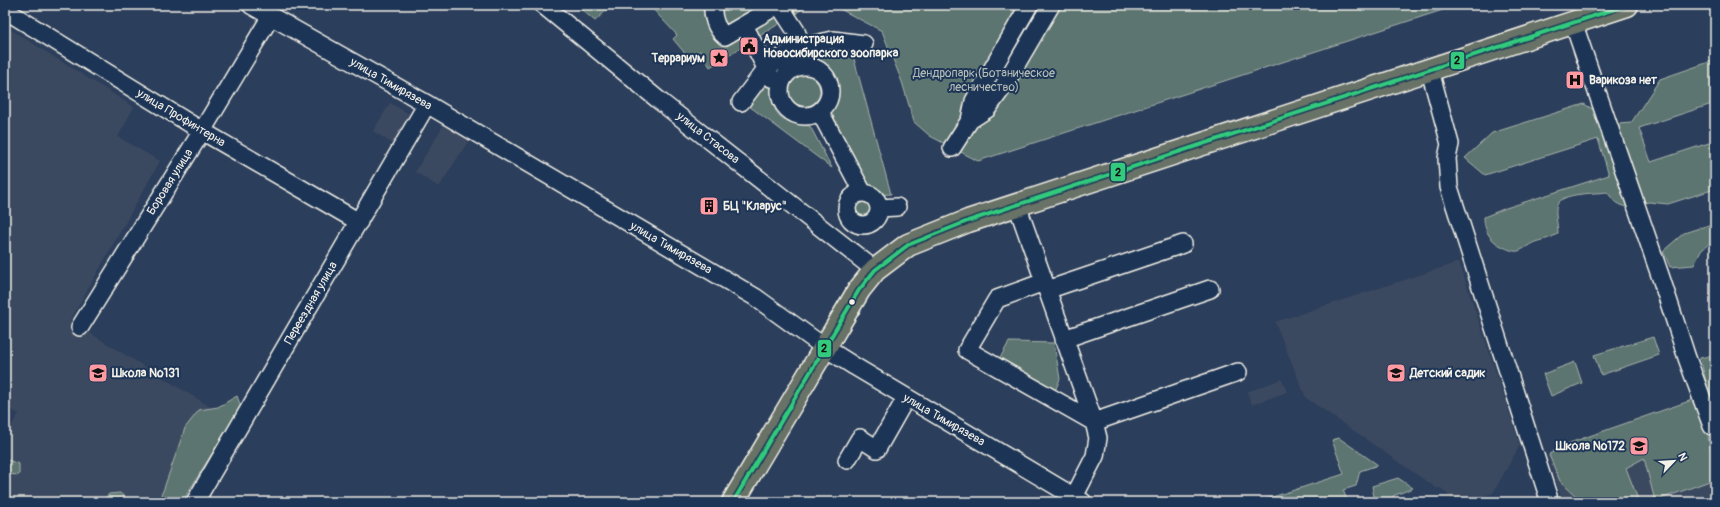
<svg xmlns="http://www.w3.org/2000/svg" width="1720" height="507" font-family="Pangolin,sans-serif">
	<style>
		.built { fill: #3b4860 }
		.green { fill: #5c7470; stroke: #a8b2ac }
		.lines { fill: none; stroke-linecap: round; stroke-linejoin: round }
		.minor-casing { stroke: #f4f1e8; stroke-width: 20 }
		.major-casing { stroke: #f4f1e8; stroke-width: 25 }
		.minor { stroke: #1d3557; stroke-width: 17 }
		.major { stroke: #687266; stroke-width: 22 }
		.bus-1-casing { stroke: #1d3557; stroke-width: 7 }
		.bus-1 { stroke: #33ca7d; stroke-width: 4 }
		.bus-dot { fill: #f4f1e8; stroke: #1d3557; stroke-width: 1.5 }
		.labels { text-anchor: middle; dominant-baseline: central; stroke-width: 4; stroke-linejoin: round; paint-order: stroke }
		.poi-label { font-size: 12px; font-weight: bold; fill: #f4f1e8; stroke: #1d3557; text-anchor: start }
		.park-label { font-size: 12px; fill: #b7bfb8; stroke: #1d3557 }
		.street-label { font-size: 12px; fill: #f4f1e8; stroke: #1d3557 }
		.line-badge { stroke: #1d3557; stroke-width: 1.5 }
		.pale-badge-label { font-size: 11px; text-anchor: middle; font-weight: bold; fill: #111 }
	</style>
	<rect width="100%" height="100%" fill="#2b3e5b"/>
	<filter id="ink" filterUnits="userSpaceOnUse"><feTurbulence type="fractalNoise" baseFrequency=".025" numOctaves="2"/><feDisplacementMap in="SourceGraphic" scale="8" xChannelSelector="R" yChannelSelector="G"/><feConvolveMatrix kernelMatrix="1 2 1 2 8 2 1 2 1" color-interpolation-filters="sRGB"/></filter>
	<g filter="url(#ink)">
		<path class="built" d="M5 26 134 107 118 137 160 161 70 321 222 414 170 502H5V430L10 428 19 414 5 407Z
			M390 103 414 117 396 146 373 131Z
			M444 124 469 140 439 187 415 172Z
			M1459 262 1520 445 1493 493 1466 502H1455L1441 488H1436L1306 398 1275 322Z
			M1282 379 1287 392 1252 405 1247 392Z
			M1690 407 1715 461V502H1563L1547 455Z"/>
		<path class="green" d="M576 5H612L595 21Z
			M649 5H809L710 67 700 51 688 57 673 39 677 35Z
			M838 5H1458L978 161 930 136 914 122 902 82 882 31 840 9Z
			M837 47 851 48 891 194 876 195 864 186 828 118C831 113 836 107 838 101 843 78 827 61 805 57L819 49Z
			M1715 60V103L1639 128 1651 162 1715 141V189L1668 204 1649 202 1626 207 1620 205 1615 202 1607 192C1594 194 1562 192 1557 205 1554 211 1558 225 1558 233 1551 239 1544 239 1535 242 1529 244 1525 249 1518 251 1513 252 1508 249 1503 247 1491 241 1484 232 1484 217L1506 208 1609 175 1598 139 1485 175 1465 158 1492 133 1584 104 1618 124 1631 123 1660 79Z
			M788 91a16 16 0 1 1 32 0a16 16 0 1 1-32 0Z
			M772 80C770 113 778 123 810 126L832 168 749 106 767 81Z
			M852 208a11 11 0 1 1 22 0a11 11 0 1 1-22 0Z
			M1715 223V238L1701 251 1694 265 1670 267 1663 251 1684 233Z
			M1653 337 1659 355 1601 375 1594 355Z
			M1009 342 1054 343 1060 379 1055 391 1000 358Z
			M1714 355 1715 357V403L1711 400 1700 358Z
			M1575 362 1582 383 1551 396 1543 374Z
			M237 396 241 407 182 502H157L163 491 185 428 199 410 218 407Z
			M1692 400 1707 431 1711 451 1715 453V479L1655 501 1644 458 1626 468 1639 502H1582L1560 481 1549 455 1561 446Z
			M1339 438 1378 465 1360 471 1356 486 1343 490 1348 502H1257L1344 474 1332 440Z
			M5 459 19 464V475L5 474Z
			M1398 478 1413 488 1393 496 1394 502H1375L1372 486Z
			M120 493 130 502H102L109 494Z"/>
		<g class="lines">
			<g class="minor-casing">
				<path id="minor" d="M251 5 427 104 755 297 824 347 854 366 1083 502
					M543 5 661 102 875 270
					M713 5C712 17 716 29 725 36L778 5
					M779 5 796 31 802 47
					M5 10 202 131 359 222
					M1573 22 1662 281 1687 358 1712 426
					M744 25 771 78
					M780 91a25 25 0 1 1 50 0a25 25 0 1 1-50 0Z
					M1430 71 1450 144 1447 158 1449 187 1548 496
					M741 102 766 69 785 55 802 47 833 40 864 44
					M820 112 863 193
					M970 120 974 101 1029 5
					M952 148 970 120 987 109 1003 87 1051 5
					M847 209a16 16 0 1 1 32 0a16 16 0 1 1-32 0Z
					M1017 205 1094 422 1098 438 1095 456 1074 497
					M879 208 897 207
					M1044 282 997 299 967 350 1094 422 1238 372
					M1047 290 1183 244
					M80 327 202 131 271 16
					M1064 339 1210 289
					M847 460 860 438 877 449 906 398
					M195 502 427 104"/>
			</g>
			<g class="major-casing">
				<path id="major" d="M733 502 859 290 875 270 908 245 968 221 1627 5"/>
			</g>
			<use href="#minor" class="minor"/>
			<use href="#major" class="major"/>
			<g class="bus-1-casing">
				<path id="bus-1" d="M733 502 859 290 875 270 908 245 968 221 1627 5"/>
			</g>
			<use href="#bus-1" class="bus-1"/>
		</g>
	</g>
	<defs>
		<g id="civic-square" transform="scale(1)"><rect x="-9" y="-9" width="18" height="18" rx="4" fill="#ff9aa2" stroke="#1d3557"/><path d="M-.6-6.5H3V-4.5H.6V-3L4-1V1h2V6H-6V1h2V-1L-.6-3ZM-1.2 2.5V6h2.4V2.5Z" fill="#111"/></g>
		<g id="sight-square" transform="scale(1)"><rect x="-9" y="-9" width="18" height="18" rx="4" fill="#ff9aa2" stroke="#1d3557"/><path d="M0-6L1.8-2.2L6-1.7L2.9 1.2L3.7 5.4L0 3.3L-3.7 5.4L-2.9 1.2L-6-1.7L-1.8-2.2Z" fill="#111"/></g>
		<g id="hospital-square" transform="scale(1)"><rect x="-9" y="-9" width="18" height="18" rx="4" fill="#ff9aa2" stroke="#1d3557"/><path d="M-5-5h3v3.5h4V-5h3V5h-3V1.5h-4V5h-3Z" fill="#111"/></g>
		<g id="building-square" transform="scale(1)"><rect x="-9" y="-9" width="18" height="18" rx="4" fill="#ff9aa2" stroke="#1d3557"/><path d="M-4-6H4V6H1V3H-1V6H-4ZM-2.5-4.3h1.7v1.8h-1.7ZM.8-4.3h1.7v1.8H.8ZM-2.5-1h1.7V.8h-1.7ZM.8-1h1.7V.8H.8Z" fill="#111"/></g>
		<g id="school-square" transform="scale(1)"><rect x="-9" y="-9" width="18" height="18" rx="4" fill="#ff9aa2" stroke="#1d3557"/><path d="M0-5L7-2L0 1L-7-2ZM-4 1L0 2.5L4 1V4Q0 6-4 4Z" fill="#111"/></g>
	</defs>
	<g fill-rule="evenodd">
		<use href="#civic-square" x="749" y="46"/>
		<use href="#sight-square" x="719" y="58"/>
		<use href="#hospital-square" x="1575" y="80"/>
		<use href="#building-square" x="709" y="206"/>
		<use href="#school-square" x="98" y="373"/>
		<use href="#school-square" x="1396" y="373"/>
		<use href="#school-square" x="1639" y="446"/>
	</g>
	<circle class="bus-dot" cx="852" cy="302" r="3.5"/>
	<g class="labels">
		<g class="poi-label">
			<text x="763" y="39">Администрация<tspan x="763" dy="14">Новосибирского зоопарка</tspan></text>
			<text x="705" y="58" text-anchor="end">Террариум</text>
			<text x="1589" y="80">Варикоза нет</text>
			<text x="723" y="206">БЦ "Кларус"</text>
			<text x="112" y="373">Школа №131</text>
			<text x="1410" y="373">Детский садик</text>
			<text x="1625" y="446" text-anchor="end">Школа №172</text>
		</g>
		<g class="park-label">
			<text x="984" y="73">Дендропарк (Ботаническое<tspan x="984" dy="14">лесничество)</tspan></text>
		</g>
		<g class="street-label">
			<text transform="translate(391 84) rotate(30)">улица Тимирязева</text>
			<text transform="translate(181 118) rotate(31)">улица Профинтерна</text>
			<text transform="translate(708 138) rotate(38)">улица Стасова</text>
			<text transform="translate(170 182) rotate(-58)">Боровая улица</text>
			<text transform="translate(671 248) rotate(30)">улица Тимирязева</text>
			<text transform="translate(311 303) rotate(-60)">Переездная улица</text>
			<text transform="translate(944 420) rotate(30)">улица Тимирязева</text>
		</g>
	</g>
	<g class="line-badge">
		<rect x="1450" y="51" width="15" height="19" rx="4" fill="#33ca7d"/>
		<rect x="1110" y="162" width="16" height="20" rx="4" fill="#33ca7d"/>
		<rect x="817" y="339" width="15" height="19" rx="4" fill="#33ca7d"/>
	</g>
	<g class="pale-badge-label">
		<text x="1457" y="64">2</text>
		<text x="1118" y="176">2</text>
		<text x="824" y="352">2</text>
	</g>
	<rect width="1720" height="507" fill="none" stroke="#1d3557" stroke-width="20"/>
	<rect x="10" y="10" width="1700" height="487" fill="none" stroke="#f4f1e8" stroke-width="1.5" filter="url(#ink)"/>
	<g transform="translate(1674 461) rotate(65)" stroke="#1d3557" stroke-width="3" paint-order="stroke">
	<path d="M0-3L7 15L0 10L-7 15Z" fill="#f4f1e8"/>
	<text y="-6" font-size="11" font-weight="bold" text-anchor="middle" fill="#f4f1e8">N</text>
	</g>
</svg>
